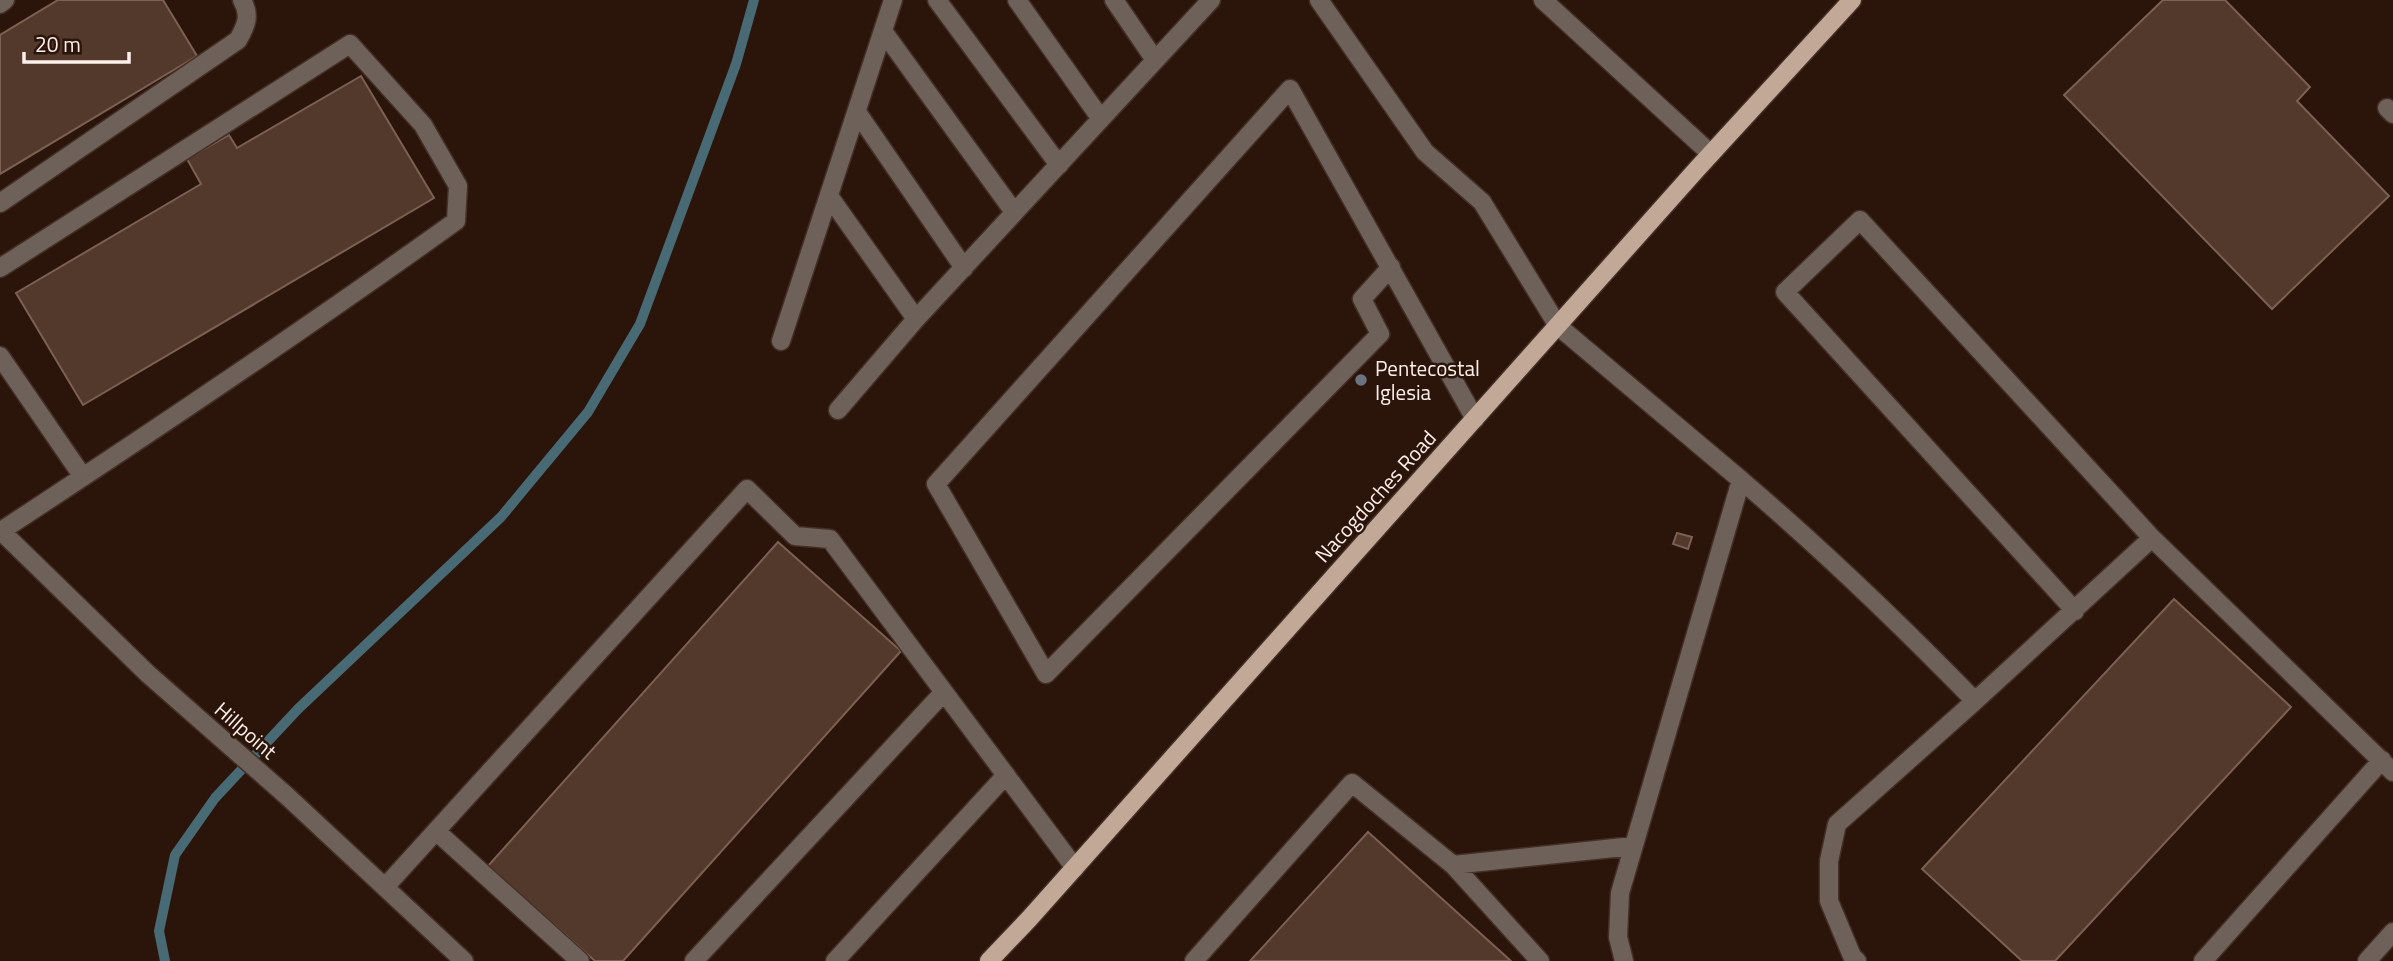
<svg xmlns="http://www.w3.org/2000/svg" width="2393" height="961" font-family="'Titillium Web',sans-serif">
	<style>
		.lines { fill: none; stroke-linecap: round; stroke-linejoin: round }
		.stream { stroke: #476a75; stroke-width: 10 }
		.building { fill: #53392c; stroke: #7b6053; stroke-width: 2 }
		.minor-casing { stroke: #442f26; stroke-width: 21 }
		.major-casing { stroke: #442f26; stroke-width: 21 }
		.minor { stroke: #6d6159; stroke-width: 18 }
		.major { stroke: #c1a897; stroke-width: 18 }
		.worship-dot { fill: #6b7280; stroke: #2b150b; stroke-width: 2.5 }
		.labels { text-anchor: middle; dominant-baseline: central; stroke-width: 5; stroke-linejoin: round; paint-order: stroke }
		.poi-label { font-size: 21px; fill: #fdefea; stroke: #2b150b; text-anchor: start }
		.street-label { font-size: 21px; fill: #fdefea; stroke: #2b150b }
	</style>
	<rect width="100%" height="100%" fill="#2b150b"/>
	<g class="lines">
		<path class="stream" d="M165 961 159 931 175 855 215 798 298 709 501 517 588 412 640 324 736 64 754 0"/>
	</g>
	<path class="building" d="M58 0H163L197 56 0 174V35Z
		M2163 0H2225L2310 87 2297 101 2389 196 2272 309 2064 95Z
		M361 76 434 198 83 405 16 293 201 184 187 159 229 135 237 148Z
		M1677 533 1692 537 1688 549 1673 544Z
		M778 542 901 651 623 961H595L488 866Z
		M2174 599 2291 707 2055 961H2022L1922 869Z
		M1368 832 1511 961H1250Z"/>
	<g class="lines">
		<g class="minor-casing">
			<path id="minor" d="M937 0 1059 165
				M1017 0 1101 119
				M1114 0 1155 60
				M1319 0 1425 152 1482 202 1558 326 1741 480 1620 893 1618 937 1624 961
				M1543 0 1711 154
				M0 4 5 0
				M883 31 1014 212
				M2387 108 2393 114
				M857 112 964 268
				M829 196 916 319 1211 0
				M0 203 238 40C246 26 251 15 242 0
				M1391 267 1362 299 1380 334 1046 674 936 484 1290 89 1475 419
				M0 268 350 44 423 125 458 186 456 221C307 328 155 430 1 531
				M781 341 893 0
				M0 356 83 477
				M838 410 916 319
				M1741 480C1823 550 1900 624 1975 701L2152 538 1860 220 1785 292 2075 611
				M0 530 148 674 288 797 464 961
				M2152 538 2393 772
				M436 831 580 961
				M1453 865 1540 961
				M385 887 747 489 795 536 830 539 1075 868
				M694 961 944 692
				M835 961 1006 775
				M1194 961 1352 783 1453 865 1633 846
				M1857 961 1852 956 1829 901V861L1837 824 1975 701
				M2203 961 2382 760
				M2367 961 2393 932"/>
		</g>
		<g class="major-casing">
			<path id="major" d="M989 961 1029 919 1697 169 1852 0"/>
		</g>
		<use href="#minor" class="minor"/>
		<use href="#major" class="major"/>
	</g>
	<circle class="worship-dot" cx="1361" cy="380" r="7"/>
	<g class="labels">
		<g class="poi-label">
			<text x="1375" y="368">Pentecostal<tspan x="1375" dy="24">Iglesia</tspan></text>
		</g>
		<g class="street-label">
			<text transform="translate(1375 496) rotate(-48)">Nacogdoches Road</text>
			<text transform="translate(246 730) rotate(41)">Hillpoint</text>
		</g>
	</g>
	<path d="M24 52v10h105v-10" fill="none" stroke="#fdefea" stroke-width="3.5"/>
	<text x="35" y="52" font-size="21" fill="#fdefea" stroke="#2b150b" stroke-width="5" paint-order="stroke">20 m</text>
</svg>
